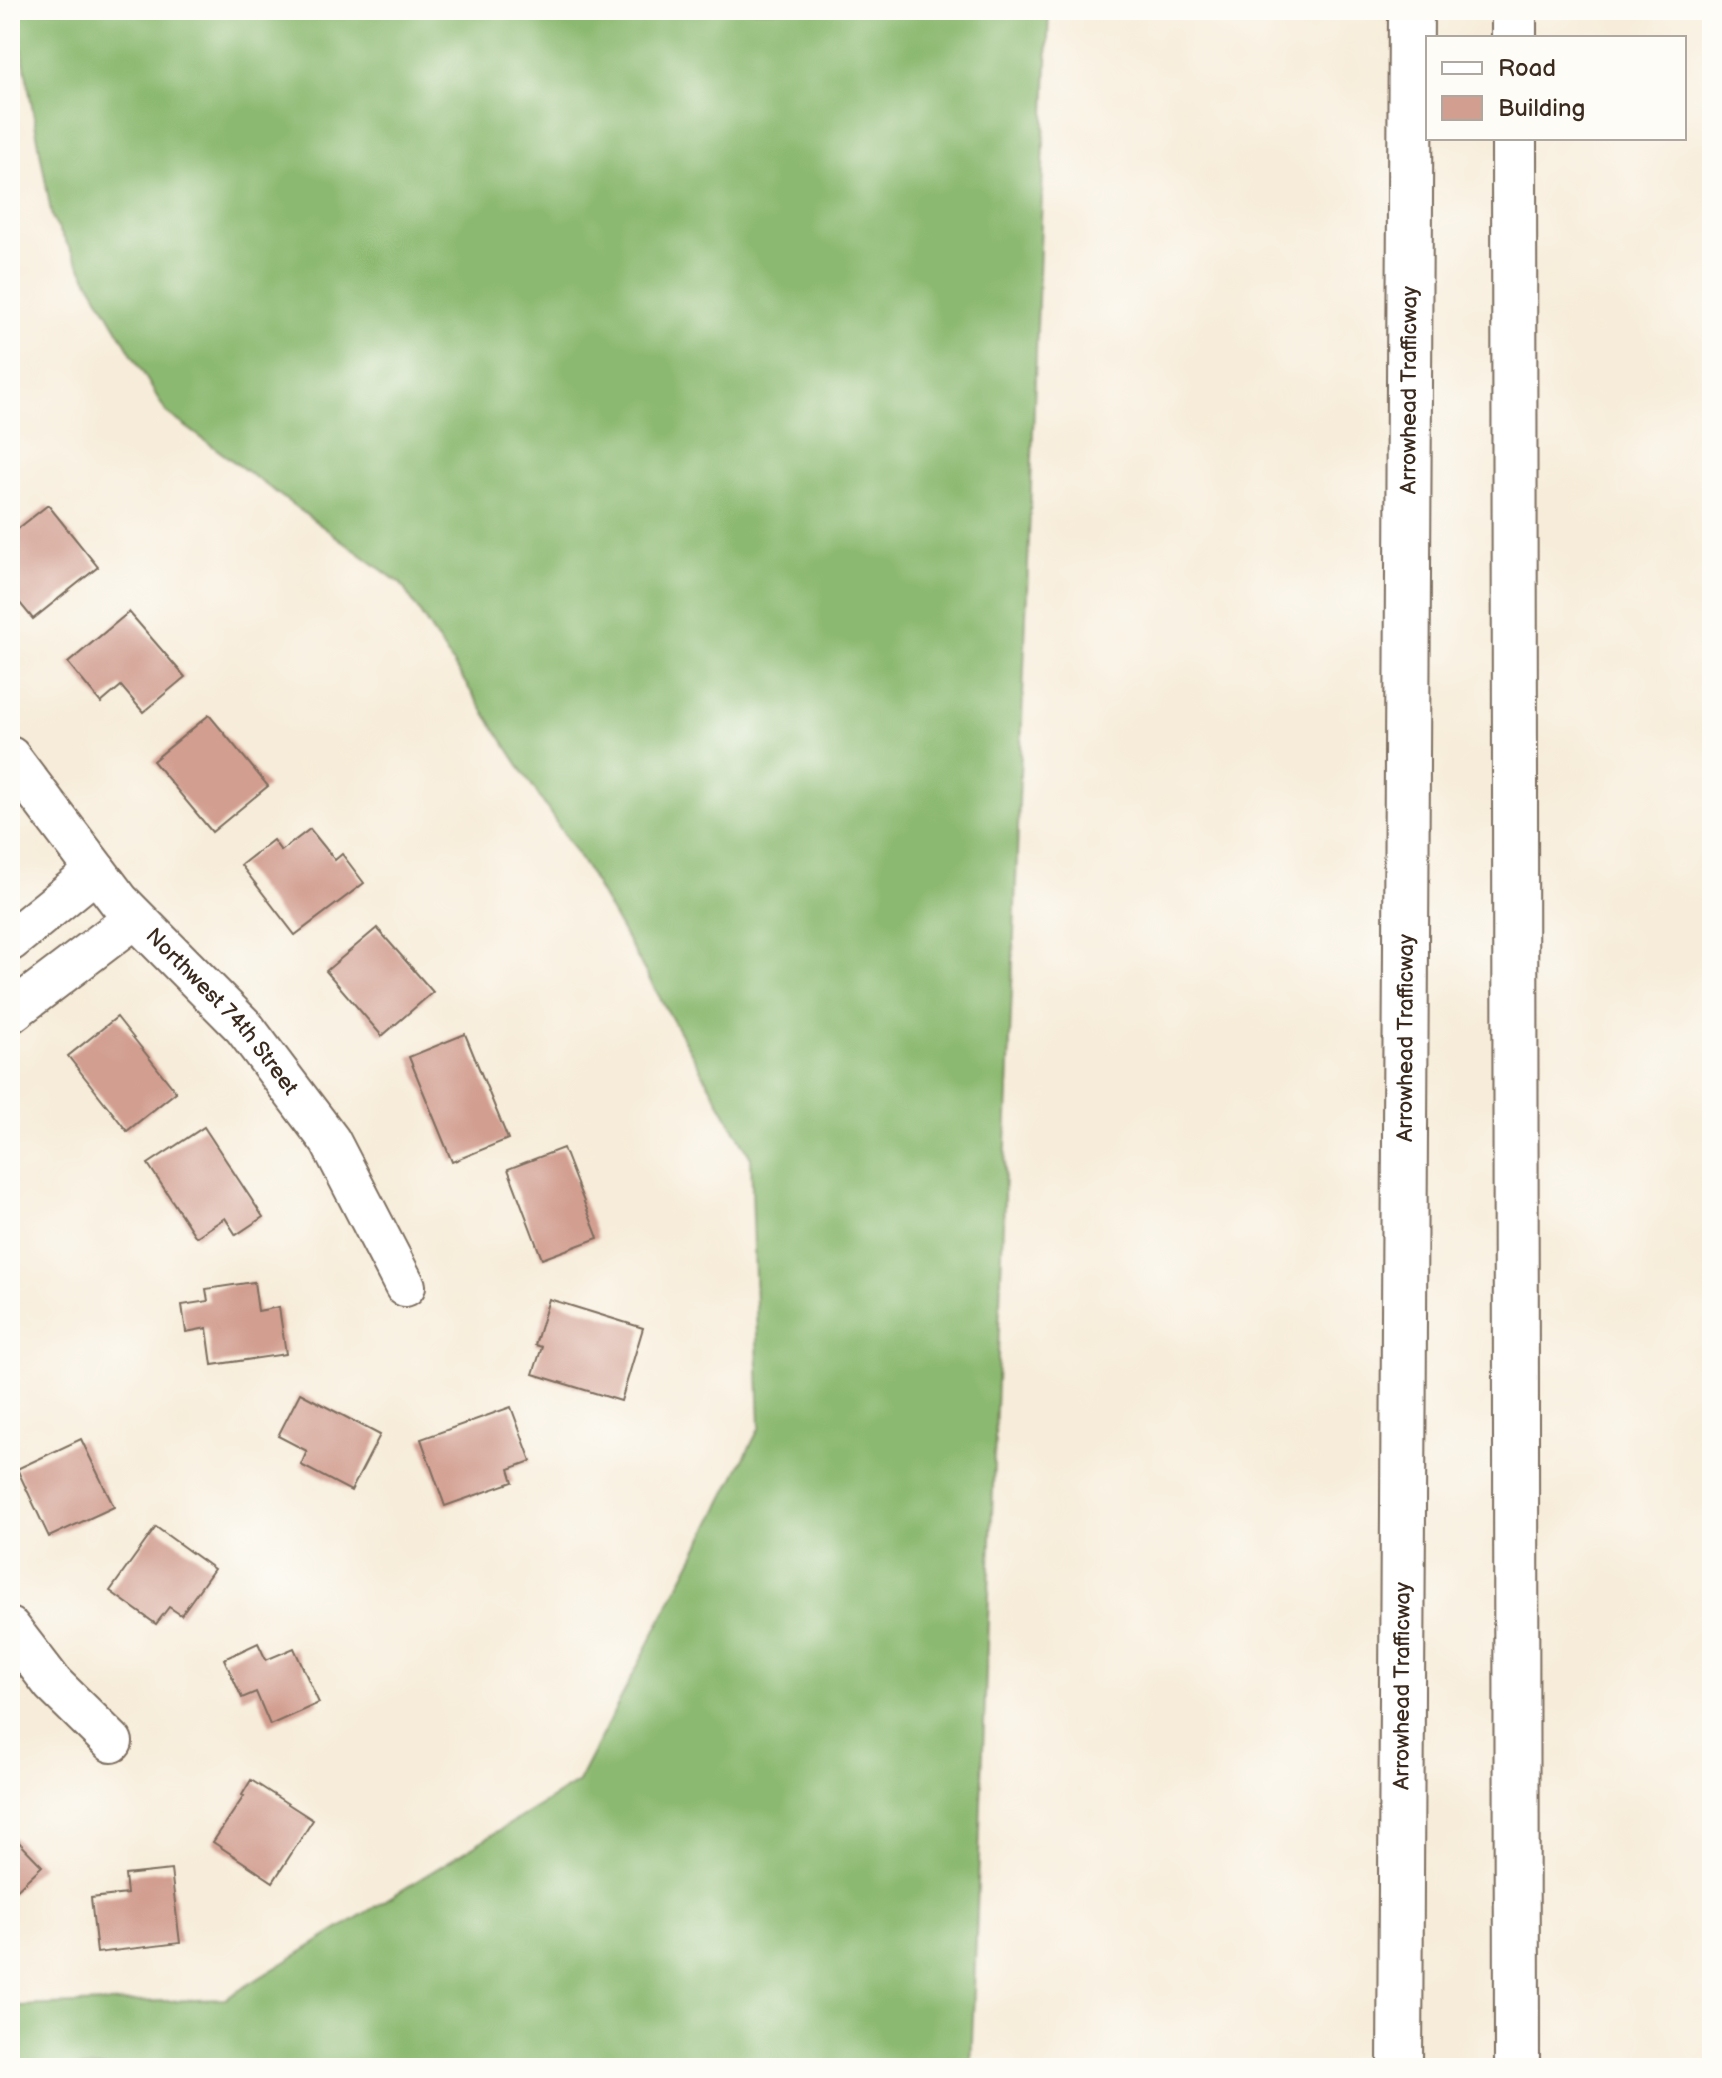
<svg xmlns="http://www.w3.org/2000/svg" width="1722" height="2078" font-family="'Balsamiq Sans',sans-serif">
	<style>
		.forest { fill: #8cb971; stroke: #647248; stroke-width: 2 }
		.building { fill: #d29e90 }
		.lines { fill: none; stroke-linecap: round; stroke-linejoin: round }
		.minor-casing { stroke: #7d6e5f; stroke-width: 44 }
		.motorway-casing { stroke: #7d6e5f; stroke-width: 48 }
		.minor { stroke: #fff; stroke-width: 40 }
		.motorway { stroke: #fff; stroke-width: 44 }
		.labels { text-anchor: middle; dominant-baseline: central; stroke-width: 8; stroke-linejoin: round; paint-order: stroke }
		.street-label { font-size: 22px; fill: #3b2a1e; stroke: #fdfcf7 }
	</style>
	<rect width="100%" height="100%" fill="#fdfcf7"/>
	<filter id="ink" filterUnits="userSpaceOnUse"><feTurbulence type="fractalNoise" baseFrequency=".0125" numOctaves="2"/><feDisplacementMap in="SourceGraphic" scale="16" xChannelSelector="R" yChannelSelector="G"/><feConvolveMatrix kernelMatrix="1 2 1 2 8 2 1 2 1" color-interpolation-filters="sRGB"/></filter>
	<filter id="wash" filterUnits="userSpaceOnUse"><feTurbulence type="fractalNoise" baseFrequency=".006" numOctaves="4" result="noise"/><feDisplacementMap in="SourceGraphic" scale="32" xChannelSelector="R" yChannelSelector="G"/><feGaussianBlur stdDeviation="1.8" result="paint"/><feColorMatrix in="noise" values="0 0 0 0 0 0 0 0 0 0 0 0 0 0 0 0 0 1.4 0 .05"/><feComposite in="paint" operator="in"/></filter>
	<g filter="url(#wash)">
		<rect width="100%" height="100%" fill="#f7ecd9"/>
		<path class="forest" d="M10 10H1049L971 2068H10V2000L19 2006 225 1999 578 1782 760 1427 751 1158 589 873 401 584 166 412 52 218 22 50 10 38Z"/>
		<g id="blocks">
			<path class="building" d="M48 505 98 567 33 619 10 591V535Z
				M129 612 185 677 143 712 121 686 101 703 68 663Z
				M209 715 268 786 212 832 153 761Z
				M310 829 335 860 342 854 364 883 295 935 241 865 273 840 281 851Z
				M377 928 433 992 382 1036 326 971Z
				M117 1017 176 1092 127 1131 68 1056Z
				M465 1034 508 1139 452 1162 409 1057Z
				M204 1127 263 1217 236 1235 225 1218 196 1237 148 1164Z
				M563 1148 598 1238 542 1259 508 1169Z
				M254 1282 258 1311 279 1307 286 1354 212 1365 207 1328 186 1332 182 1305 208 1301 206 1289Z
				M549 1299 643 1328 621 1401 533 1374 542 1347 535 1345Z
				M300 1393 380 1435 351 1491 301 1465 307 1451 278 1436Z
				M511 1407 531 1461 509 1469 513 1482 445 1506 421 1439Z
				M81 1439 114 1507 49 1537 17 1469Z
				M156 1527 214 1569 181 1615 169 1607 156 1624 110 1591Z
				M258 1643 266 1660 294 1648 319 1703 270 1725 256 1692 242 1698 224 1659Z
				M251 1780 313 1820 273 1882 213 1842 244 1796 242 1795Z
				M10 1833 42 1866 10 1896Z
				M171 1870 180 1943 97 1953 91 1898 127 1894 125 1875Z"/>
		</g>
	</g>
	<g filter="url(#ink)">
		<use href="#blocks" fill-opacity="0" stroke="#7d6e5f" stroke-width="2"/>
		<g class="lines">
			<g class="minor-casing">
				<g id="minor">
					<path id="s1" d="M10 757 119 901 244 1027 330 1141 405 1286"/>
					<path d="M10 941 96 871"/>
					<path d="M10 1013 135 918"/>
					<path d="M10 1628 53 1684 112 1742"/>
				</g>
			</g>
			<g class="motorway-casing">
				<g id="motorway">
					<path d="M1514 10V38"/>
					<path d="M1514 138 1517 2068"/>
					<path id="s2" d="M1400 2068 1411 10"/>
				</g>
			</g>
			<use href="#minor" class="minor"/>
			<use href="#motorway" class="motorway"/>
		</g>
	</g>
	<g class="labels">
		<g class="street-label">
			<text stroke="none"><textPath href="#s2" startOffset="1678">Arrowhead Trafficway</textPath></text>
			<text stroke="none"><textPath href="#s1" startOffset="332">Northwest 74th Street</textPath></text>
			<text stroke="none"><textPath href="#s2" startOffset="1030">Arrowhead Trafficway</textPath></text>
			<text stroke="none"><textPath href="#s2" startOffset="382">Arrowhead Trafficway</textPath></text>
		</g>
	</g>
	<rect width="1722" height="2078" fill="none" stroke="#fdfcf7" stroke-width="40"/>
	<rect x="1426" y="36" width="260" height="104" fill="#fdfcf7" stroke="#afa8a0" stroke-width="2"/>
	<rect x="1442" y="62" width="40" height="12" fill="#ffffff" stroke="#afa8a0" stroke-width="2"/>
	<text x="1498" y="76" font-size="24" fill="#3b2a1e">Road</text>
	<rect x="1442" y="96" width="40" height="24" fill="#d29e90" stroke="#afa8a0" stroke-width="2"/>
	<text x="1498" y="116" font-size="24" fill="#3b2a1e">Building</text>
</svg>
